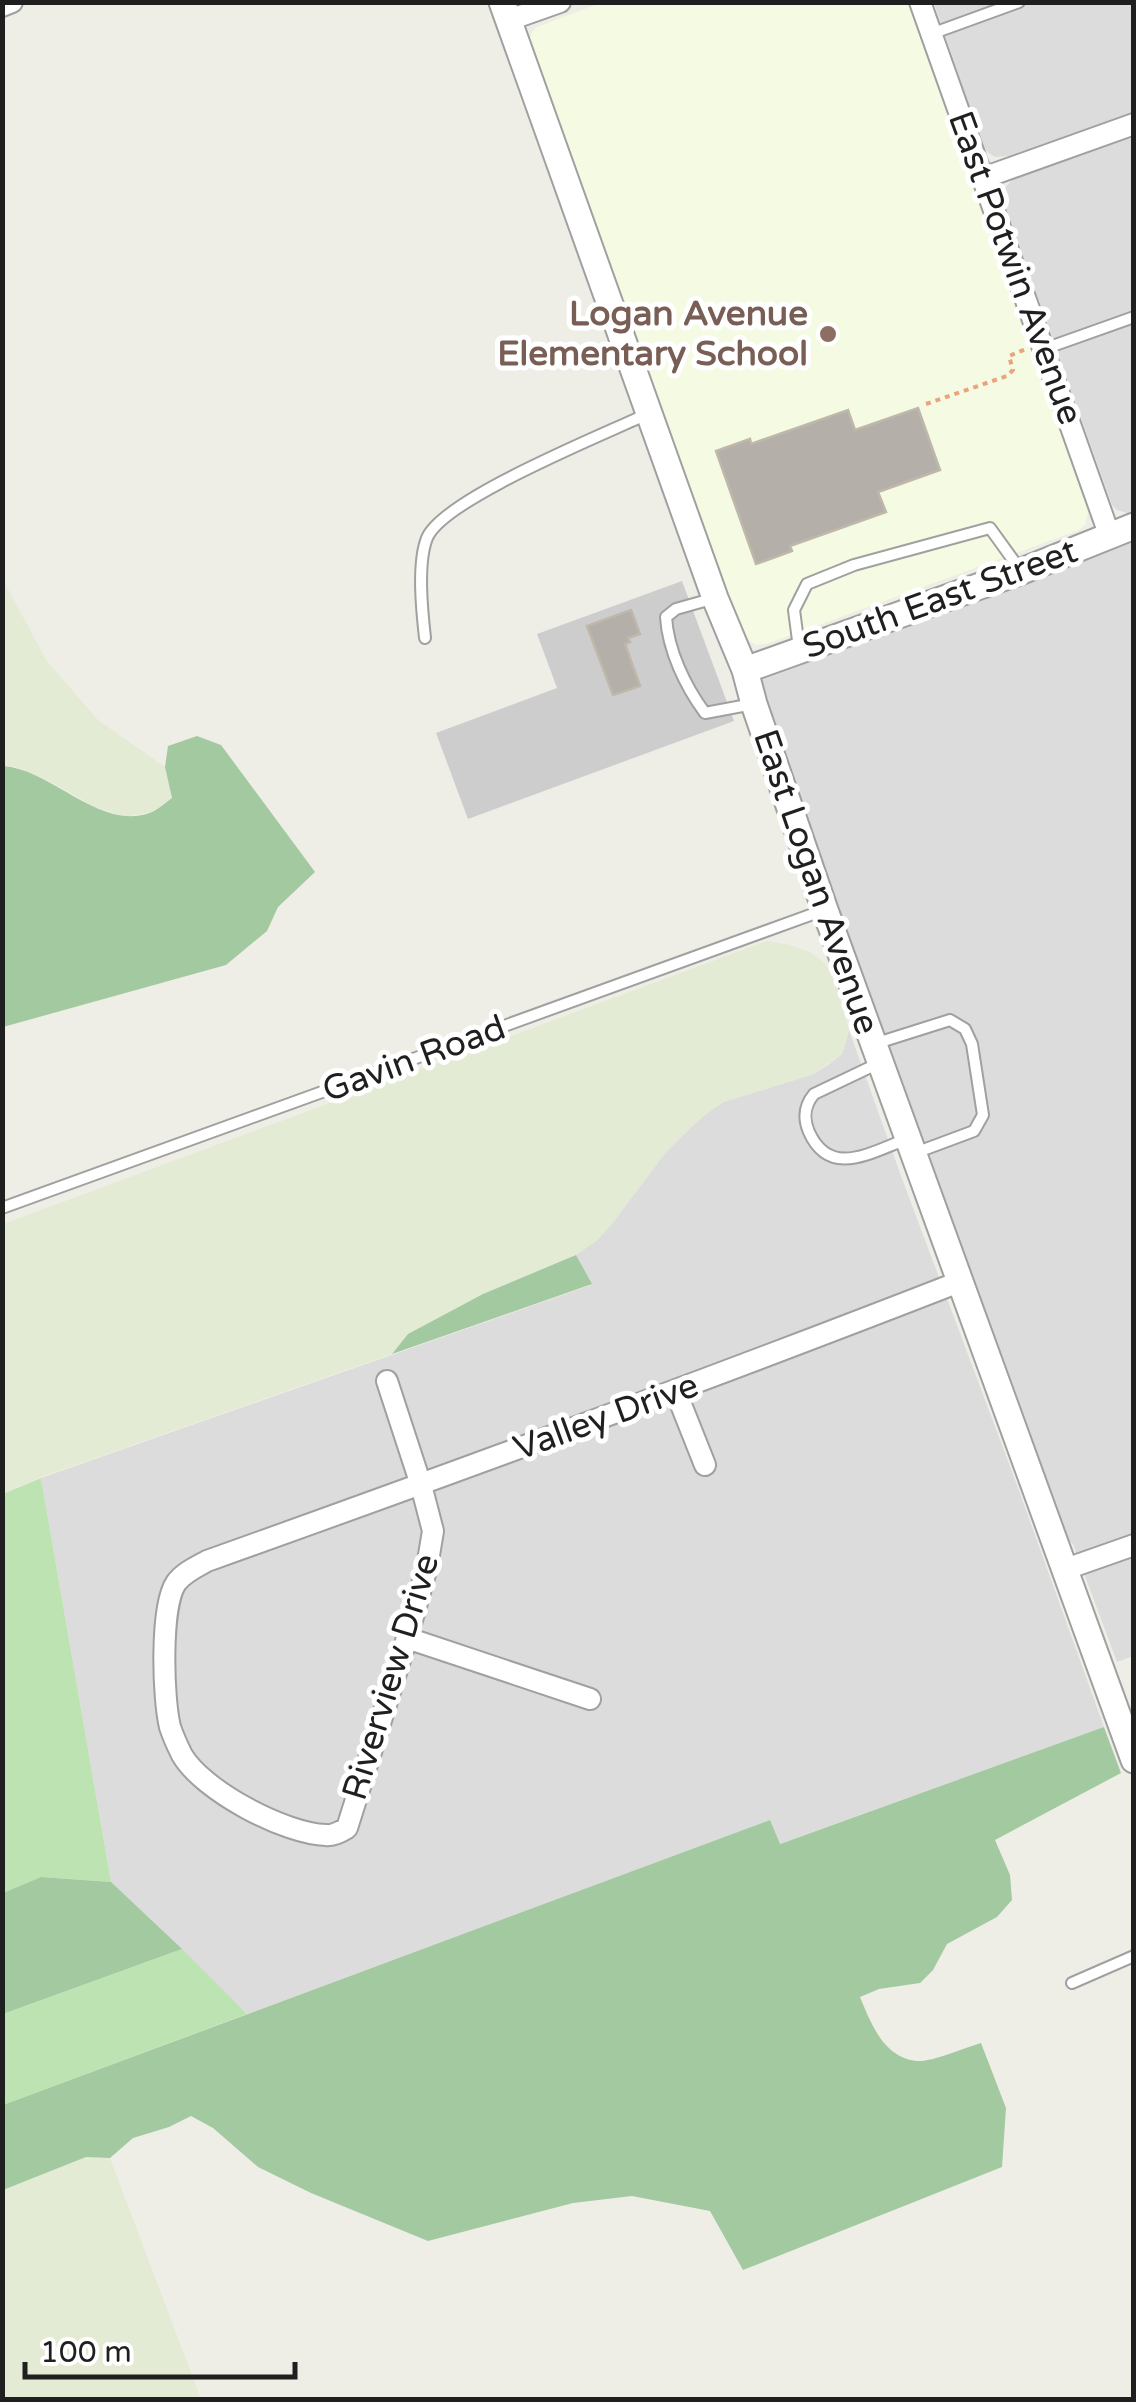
<svg xmlns="http://www.w3.org/2000/svg" width="1136" height="2402" font-family="'Varela Round',sans-serif">
	<style>
		.residential { fill: #dddcdc }
		.education { fill: #f5fbe3 }
		.religious { fill: #cdcdcd }
		.farmland { fill: #e4ebd4 }
		.grass { fill: #bee3b2 }
		.forest { fill: #a2c9a0 }
		.building { fill: #b4b0a9; stroke: #bfb8aa; stroke-width: 2.5 }
		.lines { fill: none; stroke-linecap: round; stroke-linejoin: round }
		.service-casing { stroke: #a0a0a0; stroke-width: 14 }
		.minor-casing { stroke: #a0a0a0; stroke-width: 24 }
		.tertiary-casing { stroke: #a0a0a0; stroke-width: 29 }
		.path { stroke: #eaa37c; stroke-width: 4; stroke-dasharray: 5 5; stroke-linecap: butt }
		.service { stroke: #fff; stroke-width: 10 }
		.minor { stroke: #fff; stroke-width: 20 }
		.tertiary { stroke: #fff; stroke-width: 25 }
		.education-dot { fill: #8d6e63; stroke: #fff; stroke-width: 4 }
		.labels { text-anchor: middle; dominant-baseline: central; stroke-width: 10; stroke-linejoin: round; paint-order: stroke }
		.street-label { font-size: 35px; fill: #1f1f1f; stroke: #fff }
		.education-label { font-size: 35px; font-weight: bold; fill: #785e54; stroke: #fff; text-anchor: end }
	</style>
	<rect width="100%" height="100%" fill="#efeee6"/>
	<path class="residential" d="M934 3H1133V112L1009 156 995 157 989 153 984 149Z
		M1133 136V512L1127 513 1117 510 1112 505 1003 199 1002 191 1013 179Z
		M1133 538V1656L1117 1662 1073 1544 1060 1533 926 1160 760 688 763 674Z
		M849 1030 901 1176 1017 1485 1104 1727 779 1844 770 1820 247 2014 111 1882 41 1478 591 1285 576 1255 597 1240 611 1225 667 1150 702 1117 723 1102 814 1074 828 1065 842 1054Z"/>
	<path class="education" d="M601 3H908L1088 511 1085 525 1079 530 769 643 757 645 743 637 739 631 528 45 532 32 537 27Z"/>
	<path class="religious" d="M682 581 734 721 468 819 436 733 557 688 537 634Z"/>
	<path class="farmland" d="M2 578 47 661 98 720 165 767 172 798 152 812 124 817 93 806 51 782 16 767 3 766Z
		M767 941 790 945 810 952 825 963 838 989 849 1030 842 1054 814 1074 723 1102 702 1117 667 1151 611 1225 597 1240 576 1255 483 1294 408 1334 392 1354 41 1477 3 1494V1224Z
		M86 2157 110 2158 201 2399 3 2400V2190Z"/>
	<path class="grass" d="M41 1478 111 1882 41 1877 3 1893V1494Z
		M182 1949 247 2014 3 2105V2014Z"/>
	<path class="forest" d="M197 736 221 745 315 872 278 907 267 931 226 965 3 1027V766C52 769 101 833 152 812 159 809 166 802 172 798L165 767 168 746Z
		M576 1255 592 1284 392 1354 408 1334 483 1294Z
		M1104 1727 1121 1773 995 1840 1010 1875 1012 1900 997 1917 947 1944 933 1970 920 1983 879 1989 860 1997C871 2024 884 2058 917 2061 933 2062 964 2048 981 2043L1006 2108 1002 2167 743 2270 710 2211 632 2196 573 2203 428 2241 311 2193 258 2167 213 2128 191 2116 169 2127 133 2138 110 2158 86 2157 3 2190V2105L770 1820 780 1844Z
		M41 1877 111 1882 182 1949 3 2014V1893Z"/>
	<path class="building" d="M918 408 940 470 878 492 886 512 790 546 792 551 756 564 716 451 750 439 751 444 848 410 855 430Z
		M631 610 640 634 628 638 630 642 625 644 640 686 613 695 587 626Z"/>
	<g class="lines">
		<g class="service-casing">
			<path id="service" d="M931 34 1019 2
				M1044 349 1134 317
				M715 598 676 609 666 617C668 650 685 686 705 713L753 704
				M425 638C422 611 417 563 427 538 443 499 603 435 647 414
				M799 648 794 610 807 584 854 565 990 528 1021 571
				M874 1044 950 1020 965 1029 972 1044 983 1115 974 1131 915 1153
				M879 1063 814 1094C804 1106 803 1118 809 1132 830 1179 871 1152 907 1139
				M2 1208 824 910
				M1072 1983 1134 1956"/>
		</g>
		<g class="minor-casing">
			<path id="minor" d="M920 2 1109 534
				M2 6 12 2
				M509 20 560 2
				M983 178 1134 124
				M387 1381 421 1485 433 1531 427 1567 407 1638 347 1828C340 1832 333 1836 326 1835 285 1834 203 1791 182 1755 178 1747 173 1736 170 1727 163 1699 160 1607 176 1583 183 1573 196 1567 207 1561 459 1471 710 1379 959 1282
				M676 1392 705 1465
				M1063 1570 1134 1545
				M407 1638 590 1699"/>
		</g>
		<g class="tertiary-casing">
			<path id="tertiary" d="M502 2 715 598 745 670 754 704 825 910 1134 1760
				M745 670 1022 571 1134 526"/>
		</g>
		<path class="path" d="M926 404 1007 376 1013 370 1009 356 1026 349"/>
		<use href="#service" class="service"/>
		<use href="#minor" class="minor"/>
		<use href="#tertiary" class="tertiary"/>
	</g>
	<circle class="education-dot" cx="828" cy="334" r="10"/>
	<g class="labels">
		<g class="street-label">
			<text transform="translate(1015 268) rotate(70)">East Potwin Avenue</text>
			<text transform="translate(940 599) rotate(-20)">South East Street</text>
			<text transform="translate(816 882) rotate(71)">East Logan Avenue</text>
			<text transform="translate(414 1059) rotate(-20)">Gavin Road</text>
			<text transform="translate(606 1417) rotate(-20)">Valley Drive</text>
			<text transform="translate(391 1677) rotate(-73)">Riverview Drive</text>
		</g>
		<g class="education-label">
			<text x="808" y="314">Logan Avenue<tspan x="808" dy="40">Elementary School</tspan></text>
		</g>
	</g>
	<rect width="1136" height="2402" fill="none" stroke="#1f1f1f" stroke-width="10"/>
	<path d="M25 2362v15h270v-15" fill="none" stroke="#1f1f1f" stroke-width="5"/>
	<text x="40" y="2362" font-size="30" fill="#1f1f1f" stroke="#ffffff" stroke-width="8" paint-order="stroke">100 m</text>
</svg>
